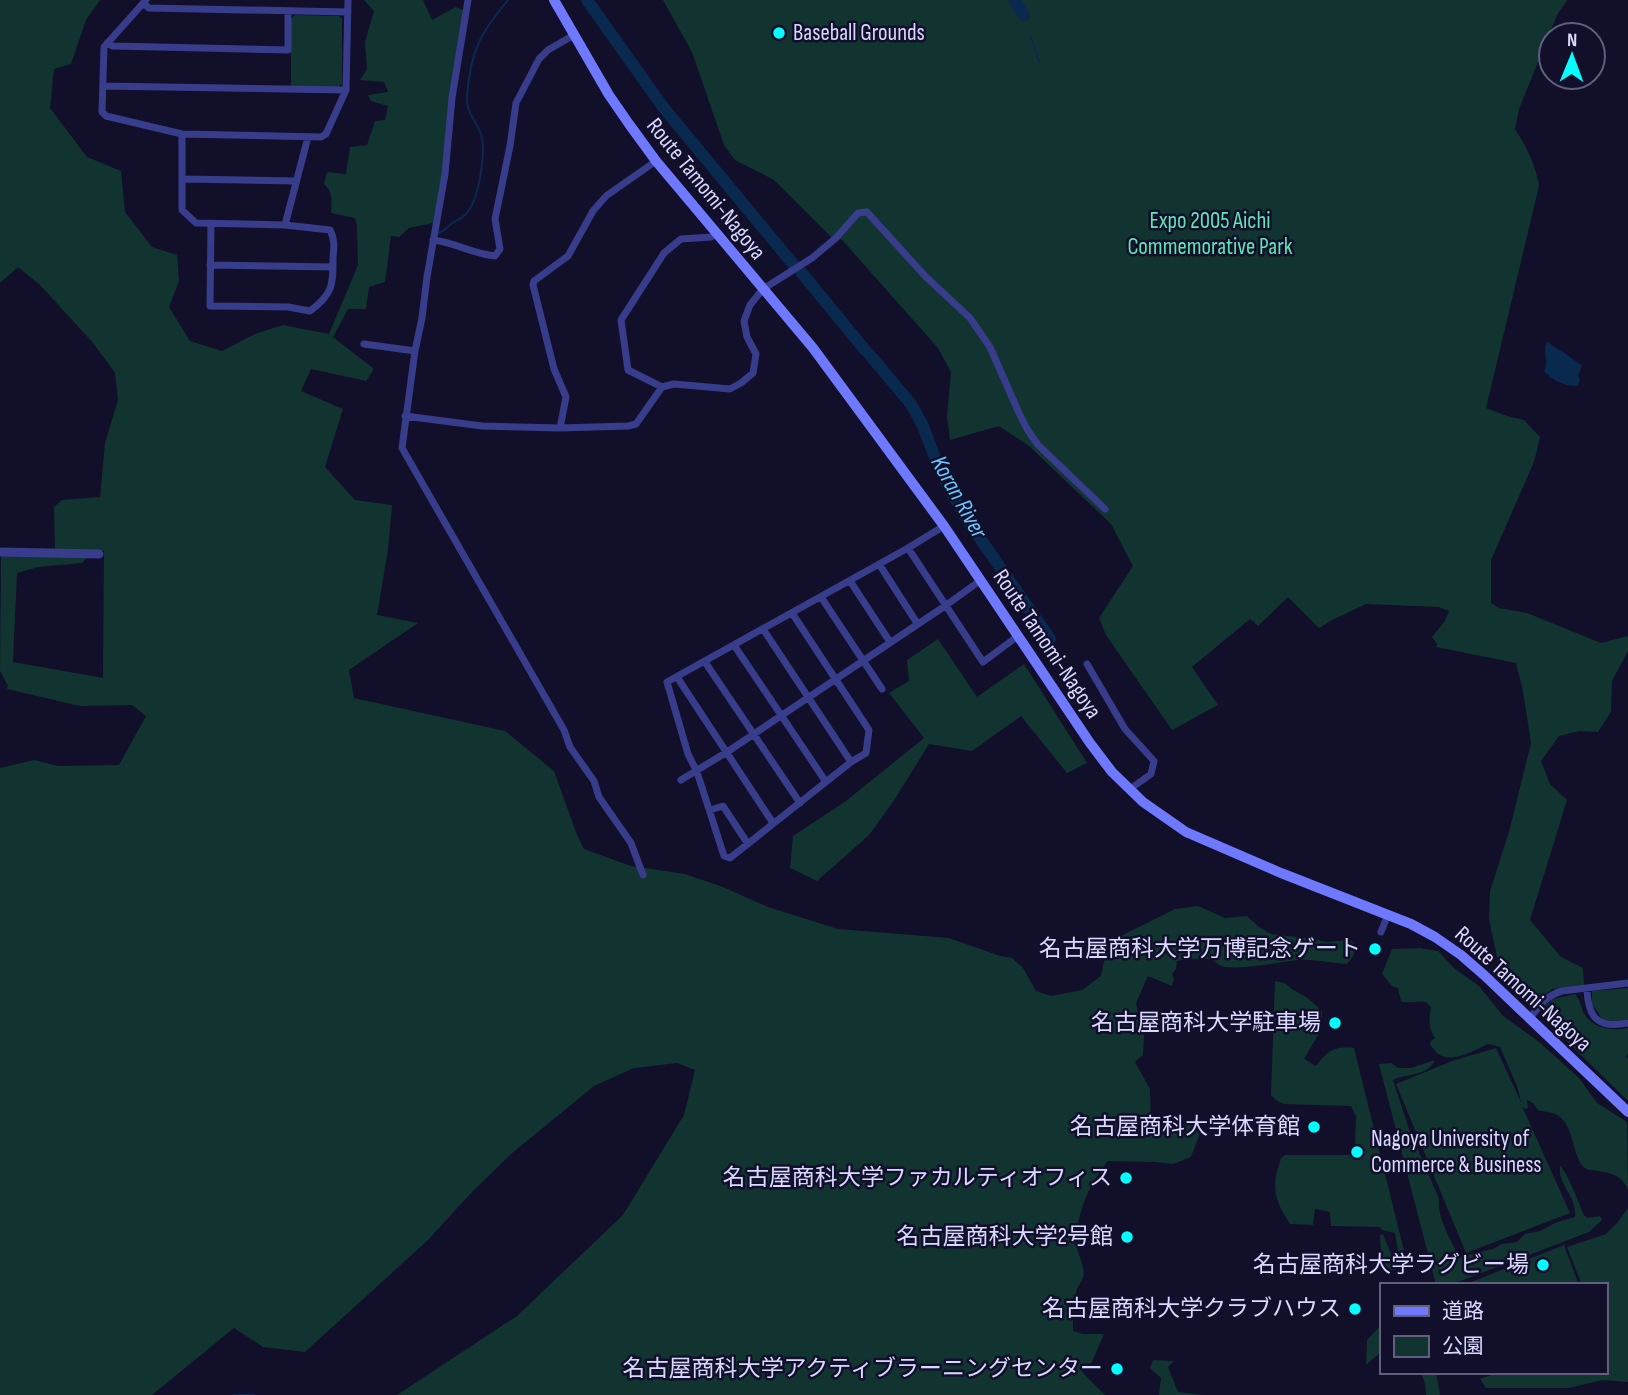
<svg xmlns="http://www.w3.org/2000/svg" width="1628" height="1395" font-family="'Sofia Sans Condensed','Noto Sans JP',sans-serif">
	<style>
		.green { fill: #123430 }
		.water { fill: #0a294e }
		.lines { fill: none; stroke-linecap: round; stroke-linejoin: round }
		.stream { stroke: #0a294e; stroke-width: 2 }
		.river { stroke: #0a294e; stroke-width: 12 }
		.minor { stroke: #383d8b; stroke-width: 7 }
		.tertiary { stroke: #383d8b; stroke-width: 9 }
		.secondary { stroke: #6f79ff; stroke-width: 10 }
		.poi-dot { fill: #04feff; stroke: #110f2a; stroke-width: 2.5 }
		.labels { text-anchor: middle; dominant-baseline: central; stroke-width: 5; stroke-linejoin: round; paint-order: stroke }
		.poi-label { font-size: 23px; fill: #d9d8ff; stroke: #110f2a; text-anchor: end }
		.street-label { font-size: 23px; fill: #d9d8ff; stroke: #110f2a }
		.park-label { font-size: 23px; fill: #5de6b7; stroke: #110f2a }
		.water-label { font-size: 24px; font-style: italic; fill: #66c7ff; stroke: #110f2a }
	</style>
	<rect width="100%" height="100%" fill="#110f2a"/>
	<path class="green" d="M0 0H100L86 20 71 64 54 69 50 108 87 157 121 171 125 212 152 247 177 255 179 281 169 307 190 341 222 351 255 334 283 325 329 334 358 265 357 226 355 218 331 213C332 202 333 191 324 184L327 172 346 174 350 147 367 145 375 121 385 120 388 106 371 101 368 95 388 92 384 82 360 80 367 69 365 42 374 11 364 0H423L432 20 456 7 463 10 442 173 433 223 409 228 399 237 391 236 385 282 369 287 366 309H348L333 337 374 369 366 381 311 369 301 391 343 409 325 467 355 500 392 505 388 549 377 615 418 623 349 670 354 698 505 731 554 771 577 835 584 849 631 866 685 874 723 887 768 907 838 929 949 938 1000 956 1012 958 1023 968 1036 991 1051 996 1082 990 1101 976 1105 956 1119 937 1175 909 1198 906 1225 918 1247 916 1259 927 1271 934 1313 939 1326 942 1350 940 1357 946 1353 956 1347 964C1331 963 1313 959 1297 960 1273 963 1250 969 1225 967 1219 966 1216 962 1211 960 1200 957 1188 959 1177 961L1176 969 1172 974 1174 979 1172 986 1148 976 1136 1003 1138 1012 1145 1015 1143 1055 1135 1062 1150 1089 1151 1123 1177 1126 1185 1124 1203 1125 1191 1157 1173 1164 1154 1162 1108 1161C1089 1184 1075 1216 1077 1246 1078 1257 1086 1267 1083 1278 1081 1283 1077 1287 1076 1293 1072 1305 1073 1318 1073 1331L1083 1334H1104L1092 1362 1082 1372 1105 1395H397L517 1316 623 1215 684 1115 695 1070 677 1063 634 1068 594 1086 511 1154 470 1194 428 1240 305 1352 263 1347 234 1328 152 1395H0V768L34 760 58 766 119 765 146 716 132 705 80 706 7 689 8 686 0 671 1 555 87 557 82 563 38 567 17 573 13 662 103 678 104 551 55 549 54 507 62 500 100 497 105 443 118 400 115 373 94 344 40 285 18 267 0 283Z
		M663 0H1567L1557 15 1519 109 1515 129C1527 148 1535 163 1539 186L1486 408 1507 416 1524 420 1540 437 1534 462 1491 560V603L1499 608 1527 613 1601 643 1628 636V651L1612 681 1611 712 1598 732 1579 731 1559 736 1541 761 1550 784 1567 800 1530 920 1561 957 1583 968 1584 985 1552 989 1541 998 1525 996 1498 962 1489 919 1490 891 1509 832 1531 743 1523 691 1516 663 1436 647 1437 644 1432 637 1445 621 1449 611 1439 607 1366 604 1334 619 1319 628 1288 597 1258 626 1250 619 1192 667 1218 705 1172 730 1106 635 1099 618 1133 566 1111 524 1029 446 999 426 950 440 947 416 951 372 938 348 843 241 836 235 833 239 774 180 735 160 724 145 692 52Z
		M295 15 339 16 342 19V84L338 87 291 86V19Z
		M938 639 977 697 1024 664 1087 763 1067 773 1021 716 972 751 929 744 893 802 869 835 817 881 790 868 793 836 846 801 924 738 889 693 909 681 907 660Z
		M1420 948 1438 951 1454 968 1479 986 1503 1016 1538 1041 1579 1078 1597 1103 1627 1122 1628 1190C1623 1176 1612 1173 1598 1171 1594 1170 1590 1171 1587 1169 1572 1162 1576 1129 1559 1116 1554 1112 1544 1112 1538 1110L1533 1103 1527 1100 1528 1108 1525 1109 1522 1106 1570 1213 1466 1253 1396 1084 1452 1061 1496 1048 1521 1102 1517 1086 1500 1047 1488 1044C1475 1050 1452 1064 1438 1054 1435 1051 1433 1048 1430 1045L1431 1041 1435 1038C1428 1028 1429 1018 1431 1007L1426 1002C1418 1001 1408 1004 1401 1001L1398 988 1392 986 1382 974 1392 949Z
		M1275 981C1289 983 1285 985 1295 991 1306 996 1314 1002 1322 1012L1321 1030 1304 1059 1316 1066C1328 1050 1334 1046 1354 1048L1407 1263C1401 1270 1391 1270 1382 1272L1380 1235 1383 1234 1391 1254 1393 1255 1398 1253 1395 1233 1382 1230 1380 1227 1331 1226 1330 1212 1315 1209 1313 1225 1290 1224C1279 1206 1273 1197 1276 1175 1277 1169 1280 1164 1281 1158L1285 1155H1348L1355 1149 1356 1116 1351 1106 1284 1104 1276 1100 1271 1095Z
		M1628 988V1019L1616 1021 1603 1020 1592 1004V991Z
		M1575 994C1582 1001 1580 1008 1585 1015 1594 1029 1613 1031 1628 1028V1053L1626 1057 1628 1059V1101L1545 1020V1006L1553 999Z
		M1435 1060C1427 1077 1407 1073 1393 1080L1408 1126 1439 1199C1437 1216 1449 1237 1457 1253L1467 1255 1493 1249 1502 1244 1517 1242 1525 1234 1540 1231 1557 1222 1575 1217C1577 1196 1557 1184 1560 1166 1568 1173 1579 1204 1584 1215L1587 1218 1600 1216 1602 1220 1589 1232 1450 1285H1436L1379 1064 1391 1063 1398 1068H1411Z
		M1628 1208V1382L1602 1380 1569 1388H1486L1480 1379 1499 1372H1605V1285H1582L1567 1247 1606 1234 1617 1223Z
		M1564 1245 1579 1285H1464Z
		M1381 1325V1352L1366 1365 1367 1340Z
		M1153 1360 1174 1361 1168 1367 1178 1392 1202 1395H1159L1161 1378 1150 1368Z
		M1421 1372H1436L1440 1395H1426L1425 1384Z"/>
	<path class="water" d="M1547 342 1566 354 1582 366 1578 376 1580 379 1578 386C1567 387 1551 380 1544 371 1549 361 1542 353 1547 342Z"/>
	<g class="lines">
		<path class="stream" d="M1031 37 1039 62
			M438 233C445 231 446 228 451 224 455 221 461 219 465 215 479 202 485 156 482 138 479 123 466 114 467 98 468 79 472 57 480 40 487 26 498 12 508 0
			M234 1395H254"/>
		<path class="river" d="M587 0 663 107 793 264
			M1015 1 1024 15
			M801 272 865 350
			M869 354 911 404 923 426 935 458 949 488 966 518 1050 639"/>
		<path class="minor" d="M146 0 104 47 102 112 106 116 182 134 321 137 326 134 346 90 348 0
			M468 0 452 98 445 174 427 277 422 318 415 351 402 448 564 730 570 747 594 781 599 797 631 843 643 875
			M143 3 149 8 348 12
			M107 43 113 46 288 50V11
			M103 86 346 90
			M182 134V210L196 223 285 225 308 137
			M183 179 296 181
			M211 224 210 306 288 307 310 311C333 294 333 285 333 258 334 248 335 239 330 230L285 225
			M717 233 711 237 681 239 664 253 621 320 628 370 662 387 674 384 730 389 741 383 753 373 756 354 747 337 744 321 750 305 763 289 812 258 836 238 858 213 867 212 924 275 970 318 990 347 1019 413 1027 429 1038 445 1105 509
			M433 240C454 242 473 254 495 256L500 249 495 219 510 146 516 103 539 59 548 50 574 35
			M210 265 333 267
			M364 344 415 351
			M405 416 482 426 560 428 628 426 636 424 662 387
			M560 428 566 397 554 369 533 285 534 281 568 256 593 211 606 196 656 161
			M908 548 983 662 1018 636
			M879 564 917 623
			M850 581 890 642
			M821 597 882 689
			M792 613 869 730 866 753 851 762 730 858 724 856 697 772 688 754 667 682 908 548 944 526
			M763 629 851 762
			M734 645 826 782
			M705 662 800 803
			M1087 664 1125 729 1154 761 1151 774 1130 789
			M677 677 773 823
			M681 780 727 752 945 606 981 580
			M710 810 723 806 748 844
			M1381 932 1388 914
			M1587 989C1588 1018 1598 1029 1628 1023
			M1530 1018C1539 1006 1547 995 1562 991L1628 983"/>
		<path class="tertiary" d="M0 552 99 554"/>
		<path class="secondary" d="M554 0 609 95 629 124 656 161 813 348 944 526 1090 743 1112 772 1143 802 1186 832 1281 873 1411 924 1435 937 1461 955 1484 975 1628 1112"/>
	</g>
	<g class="poi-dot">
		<circle cx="779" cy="33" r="7"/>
		<circle cx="1375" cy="949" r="7"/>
		<circle cx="1335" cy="1023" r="7"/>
		<circle cx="1314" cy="1127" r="7"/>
		<circle cx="1357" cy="1152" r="7"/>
		<circle cx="1126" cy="1178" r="7"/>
		<circle cx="1127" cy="1237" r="7"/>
		<circle cx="1543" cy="1265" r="7"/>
		<circle cx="1355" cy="1309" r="7"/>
		<circle cx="1117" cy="1369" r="7"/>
	</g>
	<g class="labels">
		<g class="poi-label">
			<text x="793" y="33" text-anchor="start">Baseball Grounds</text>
			<text x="1361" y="949">名古屋商科大学万博記念ゲート</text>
			<text x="1321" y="1023">名古屋商科大学駐車場</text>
			<text x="1300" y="1127">名古屋商科大学体育館</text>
			<text x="1371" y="1139" text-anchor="start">Nagoya University of<tspan x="1371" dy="26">Commerce &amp; Business</tspan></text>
			<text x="1112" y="1178">名古屋商科大学ファカルティオフィス</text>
			<text x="1113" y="1237">名古屋商科大学2号館</text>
			<text x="1529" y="1265">名古屋商科大学ラグビー場</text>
			<text x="1341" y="1309">名古屋商科大学クラブハウス</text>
			<text x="1103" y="1369">名古屋商科大学アクティブラーニングセンター</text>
		</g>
		<g class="street-label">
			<text transform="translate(706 189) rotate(51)">Route Tamomi-Nagoya</text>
			<text transform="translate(1047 644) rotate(56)">Route Tamomi-Nagoya</text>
			<text transform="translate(1523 989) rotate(42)">Route Tamomi-Nagoya</text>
		</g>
		<g class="park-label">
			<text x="1210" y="221">Expo 2005 Aichi<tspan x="1210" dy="26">Commemorative Park</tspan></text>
		</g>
		<g class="water-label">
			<text transform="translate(959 497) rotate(61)">Koran River</text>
		</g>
	</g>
	<rect x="1380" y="1283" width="228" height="91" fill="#110f2a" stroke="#615f7f" stroke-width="2"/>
	<rect x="1394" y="1306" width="35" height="10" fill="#6f79ff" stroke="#615f7f" stroke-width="2"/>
	<text x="1442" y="1318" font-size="21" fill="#d9d8ff">道路</text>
	<rect x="1394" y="1336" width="35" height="21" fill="#123430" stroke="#615f7f" stroke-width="2"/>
	<text x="1442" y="1353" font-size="21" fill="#d9d8ff">公園</text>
	<g transform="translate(1572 56) rotate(1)"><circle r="33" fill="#110f2a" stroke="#615f7f" stroke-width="2"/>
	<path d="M0-5L12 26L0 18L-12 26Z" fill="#04feff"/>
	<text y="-10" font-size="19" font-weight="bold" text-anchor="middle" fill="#d9d8ff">N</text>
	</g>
</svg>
